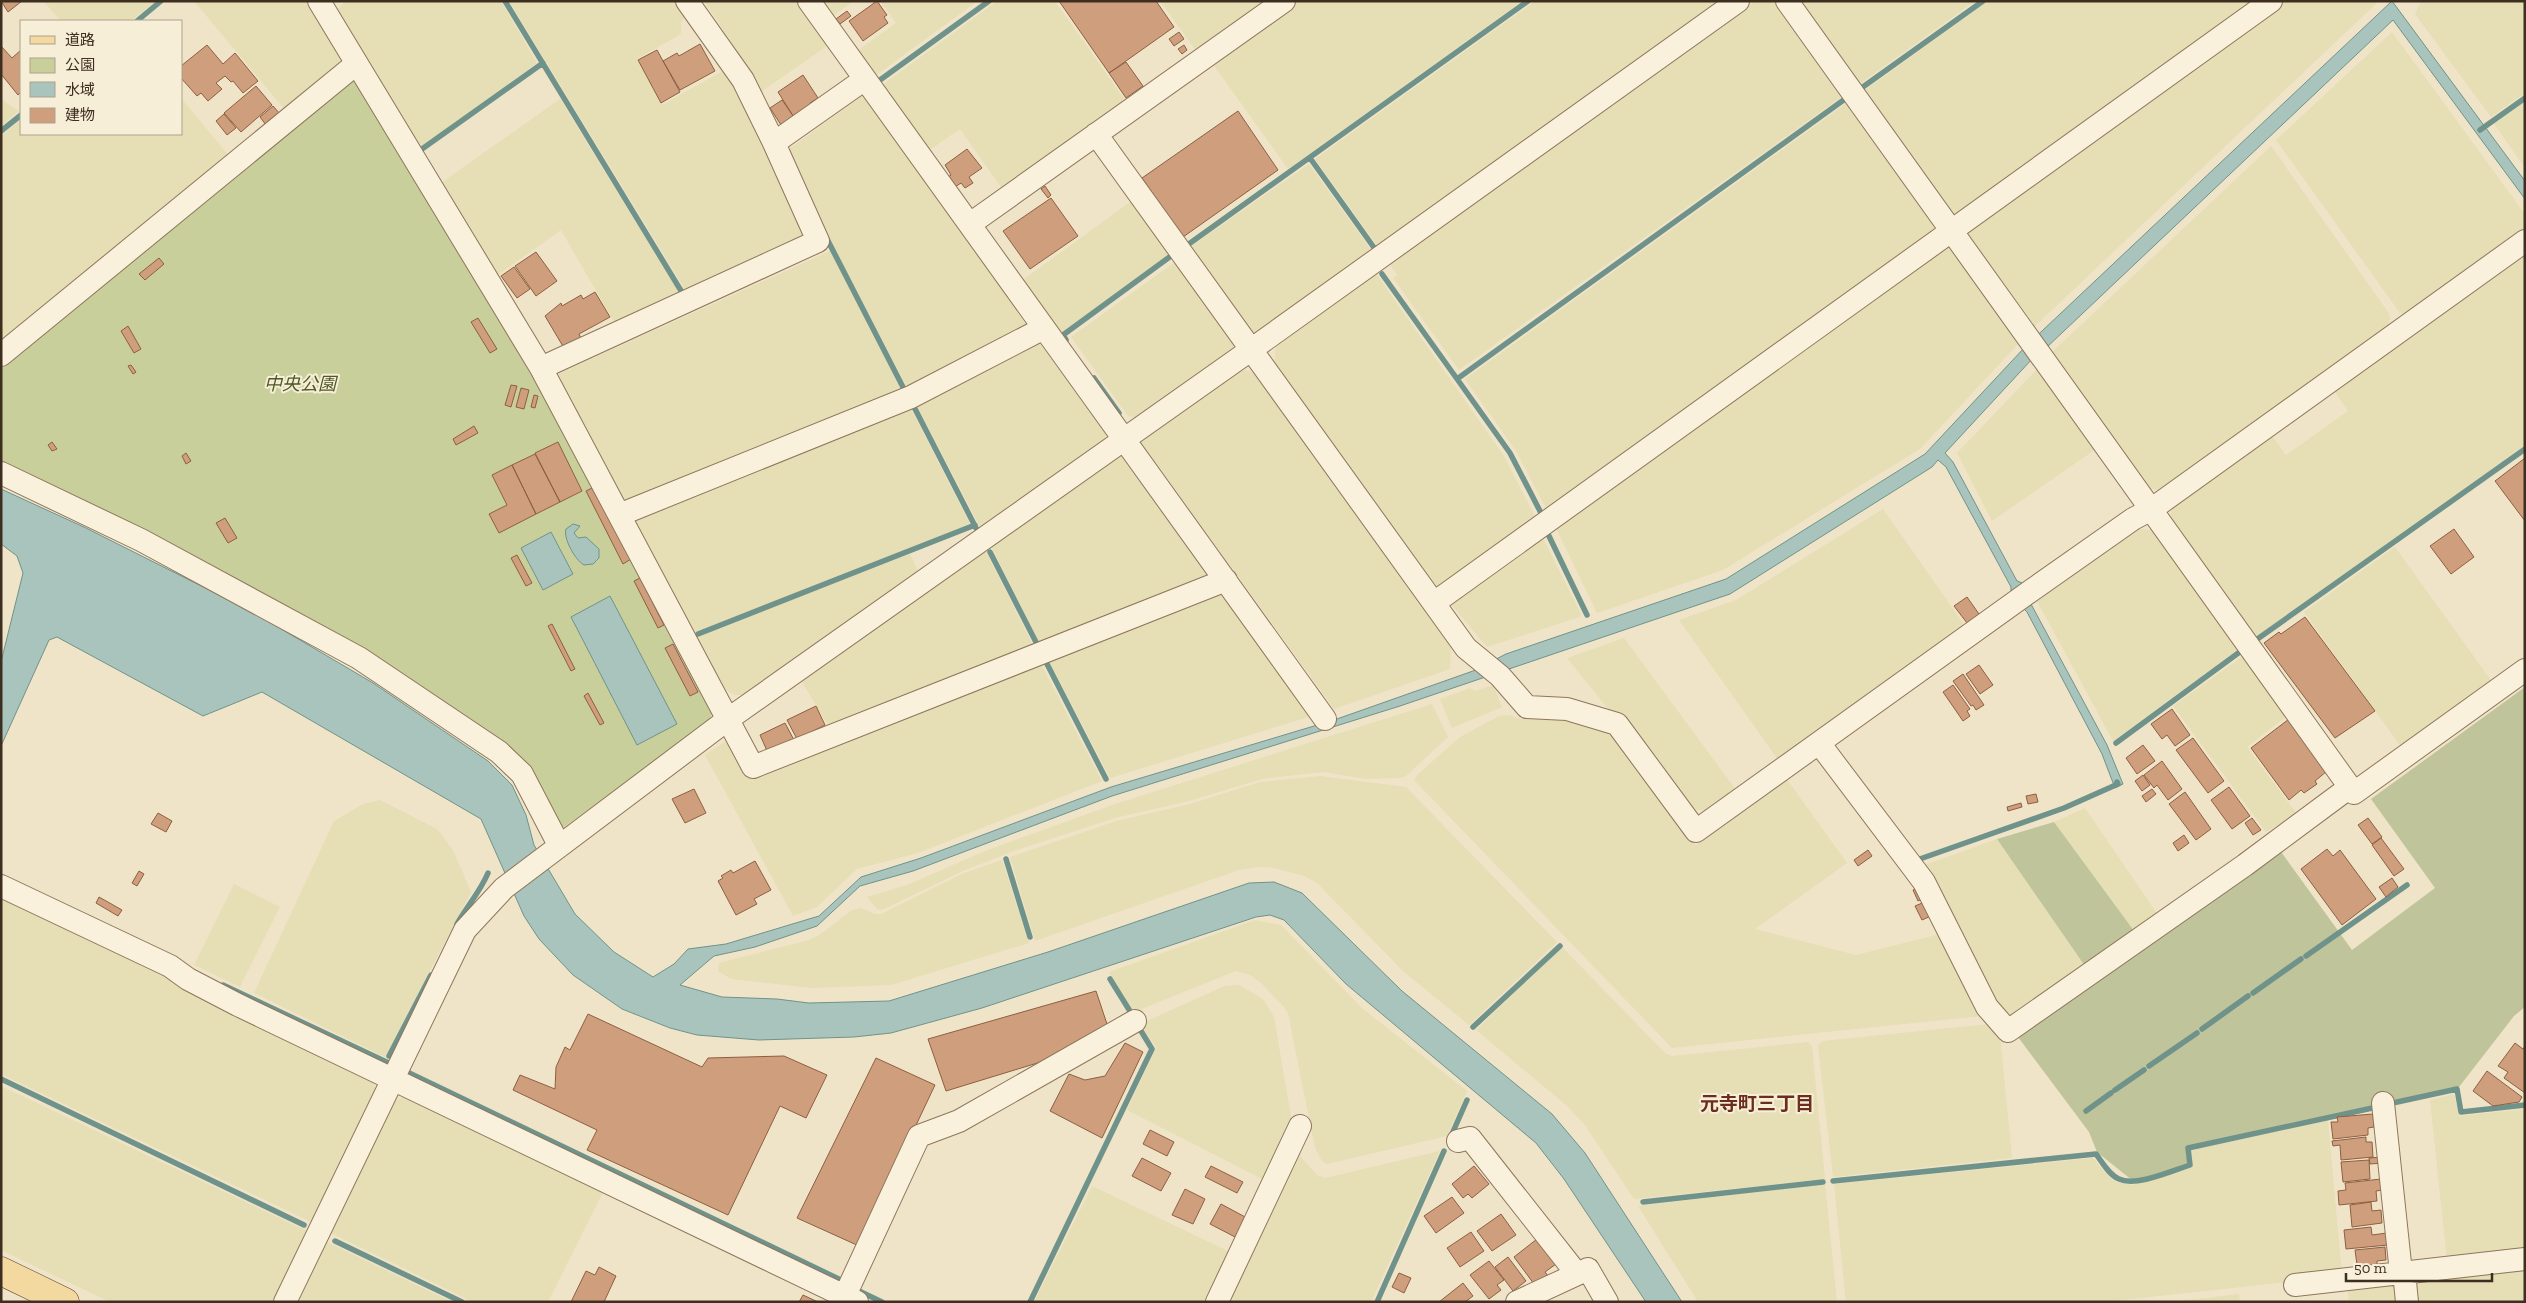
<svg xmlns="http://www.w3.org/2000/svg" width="2526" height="1303" font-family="'Zilla Slab','Noto Sans JP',serif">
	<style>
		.farmland { fill: #e6deb5 }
		.green { fill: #c9cf9b }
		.cemetery { fill: #bfc49a }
		.water { fill: #a9c4bc; stroke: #6f938a }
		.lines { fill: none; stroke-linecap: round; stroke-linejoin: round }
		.stream { stroke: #6f938a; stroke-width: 5.5 }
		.building { fill: #cf9f7d; stroke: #8d5f41 }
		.minor-casing { stroke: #8d765c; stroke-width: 24 }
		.major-casing { stroke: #5b4430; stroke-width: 29 }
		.minor { stroke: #faf1dc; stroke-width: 22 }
		.major { stroke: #f3d9a0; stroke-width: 28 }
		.labels { text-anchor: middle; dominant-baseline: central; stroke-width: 4; stroke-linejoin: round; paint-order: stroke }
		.park-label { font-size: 18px; font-style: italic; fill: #4d5a26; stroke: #f7eed8 }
		.neighbourhood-label { font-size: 19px; font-weight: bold; fill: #6b2e1e; stroke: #f7eed8 }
	</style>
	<rect width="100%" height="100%" fill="#f0e4c8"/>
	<path class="farmland" d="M43 1H156L131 21H61Z
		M194 1H310L343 54 340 66 285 110Z
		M345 1H501L537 63 417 150 337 10Z
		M509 1H680L688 12 681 22V34L637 59 662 105 728 68 810 238 689 296Z
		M704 1H799L830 44 761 92 748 68Z
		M824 1H854L833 16Z
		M880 1H978L875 76 857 51 896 23Z
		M997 1H1055L1128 104 1005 193 960 129 928 151 881 86Z
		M1160 1H1274L1199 55Z
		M1291 1H1522L1288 169 1210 60Z
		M1535 1H1720L1378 247 1315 159Z
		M1755 1H1777L1844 95 1459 370 1393 278 1397 275 1389 263Z
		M1797 1H1975L1857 86Z
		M1988 1H2266L1952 218 1861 93Z
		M2285 1H2379L2033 328 1964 237 1966 228Z
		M2421 1H2525V93L2491 117 2415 14Z
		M2392 32 2525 214V233L2412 314 2400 313 2276 140Z
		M865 94 1031 322 910 393 833 246 789 149Z
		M181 98 229 156 1 345V136L21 119V134H181Z
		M1 99 19 111 1 126Z
		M560 99 683 299 618 329 561 230 495 277 438 185Z
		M1848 102 1935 220 1932 239 1549 514 1516 451 1465 379Z
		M2525 102V168L2494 124Z
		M2271 146 2388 312 2390 318 2387 330 2164 491 2146 488 2049 355Z
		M1309 164 1372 251 1254 335 1186 250Z
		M1137 197 1175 251 1059 335 1020 282Z
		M1952 244 2021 341 1920 449 1723 570 1597 613 1553 522Z
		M830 251 904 396 626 508 558 374Z
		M2525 252V445L2253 639 2171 525V512L2175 502 2270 433 2286 455 2348 411 2333 389Z
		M1179 259 1236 337 1234 347 1139 418 1128 416 1071 337Z
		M1375 272 1504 456 1538 522 1447 588 1432 587 1274 369 1276 344Z
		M1041 338 1106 433 1105 439 981 529 914 400Z
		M2039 367 2096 449 1992 521 1957 453Z
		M1246 370 1261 376 1451 642 1450 669 1334 709 1141 442 1237 372Z
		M908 403 970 524 691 634 629 516Z
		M1126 451 1212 577 1042 648 990 544Z
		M1883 509 1968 630 1781 764 1679 620 1736 600Z
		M2138 529 2156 530 2241 647 2113 741 2037 601Z
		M1541 534 1581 614 1580 617 1487 647 1451 604Z
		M2395 547 2493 683 2402 748 2304 612Z
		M984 548 1036 651 832 732 802 682Z
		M910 554 920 575 746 695H735L720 687 693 638Z
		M1218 589 1315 715 1110 778 1047 657Z
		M1624 638 1739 794 1710 811 1689 809 1567 658Z
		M2246 654 2290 714 2247 747 2297 814 2266 832 2173 706Z
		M1039 660 1102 781 918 853 857 869 817 907 793 916 705 755 730 738 750 773Z
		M1493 685 1502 707 1452 728 1440 699 1470 688 1475 691Z
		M1432 704 1448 737 1406 776 1400 778 1366 779 1323 772 1262 779 1189 801 1115 818 1017 850 965 870 882 910 877 909 867 897 907 885 985 851 1115 804Z
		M1508 715 1521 719 1568 717 1599 725 1623 742 1696 845 1786 778 1847 863 1755 929 1856 955 1944 933 1982 1016 1672 1048 1414 780 1418 774 1460 737 1499 716Z
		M1320 776 1406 787 1557 942 1469 1025 1403 971 1317 883 1304 876 1274 868 1260 867 1239 870 1035 941 1010 857 1116 821 1190 804 1260 782Z
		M380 800 437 829 453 850 471 892 385 1057 254 993 334 821 363 804Z
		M2085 808 2158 915 2134 932 2054 822Z
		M1997 839 2087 969 2014 1020 2002 1015 1919 867Z
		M1002 860 1029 943 891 985 811 988 731 979 718 971 719 963 809 940 821 934 852 910 861 908 875 914H881L964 873Z
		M234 884 280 907 240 987 194 965Z
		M1 893 373 1076 375 1089 311 1222 1 1074Z
		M1255 920 1281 925 1362 1008 1467 1091 1447 1136 1327 1164 1322 1161 1315 1148 1288 1013 1283 1006 1261 983 1250 975 1236 971 1134 1012 1109 972Z
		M1562 947 1666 1054 1672 1056 1808 1042 1812 1046 1825 1179 1634 1199 1585 1125 1566 1105 1476 1030Z
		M1239 985 1263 999 1274 1017 1292 1122 1268 1182 1127 1110 1156 1047 1140 1024 1225 986Z
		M1989 1024 2000 1035 2012 1158 1833 1177 1818 1046 1822 1041Z
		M1 1086 307 1231 272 1302H110L1 1250Z
		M2454 1094 2459 1116 2525 1109V1253L2447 1261 2430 1100Z
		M407 1095 605 1188 548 1302H473L331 1233 394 1101Z
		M2328 1120 2342 1276 2104 1302H1846L1834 1184 2093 1158 2109 1177 2116 1182 2132 1185 2192 1167 2190 1150Z
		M1440 1151 1371 1302H1228L1299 1155 1317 1175 1325 1178Z
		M1825 1184 1837 1302H1698L1638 1206Z
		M1092 1186 1232 1253 1209 1302H1034Z
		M327 1242 452 1302H299Z
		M2525 1265V1302H2411L2415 1277Z
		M2393 1279 2403 1302H2349L2347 1283Z
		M2239 1294 2240 1302H2170Z"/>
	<path class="green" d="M349 77 358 81 551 403 712 713 710 720 563 828 556 825 504 746 1 466V365Z"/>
	<path class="cemetery" d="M2525 687V1007L2514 1016 2459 1087 2187 1147 2189 1164 2133 1181 2097 1152 2089 1132 2018 1037 2279 849 2352 950 2435 888 2371 799Z
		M2054 822 2137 935 2087 969 1997 839Z"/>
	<path class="water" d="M2392 1 2525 181V199L2393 20 2046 348 2033 358 1945 453 1953 462 2017 581 2025 584 2032 606 2107 745 2123 784 2115 788 2102 754 2027 612 2011 596V587L1946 467 1938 460 1932 467 1730 594 1400 706 1112 796 913 871 860 886 817 926 755 947 714 956 680 985 722 997 777 999 809 1003 889 1001 1048 952 1249 883 1274 882 1302 893 1402 991 1552 1114 1585 1153 1682 1302H1646L1564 1179 1536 1143 1346 984 1284 920 1270 915 1256 917 982 1008 891 1033 854 1037 759 1040 697 1035 670 1028 622 1009 573 975 539 939 524 916 481 819 262 692 203 716 57 637 49 640 1 746V662L23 573 17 556 1 544V489L86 528 249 610 373 683 488 761 512 785 526 815 534 845 575 914 614 952 653 977 674 964 688 949 726 944 819 916 861 877 921 858 1111 787 1334 720 1473 671 1506 654 1726 579 1925 454 2025 347Z
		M573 524 580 526 574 533 578 538 586 537 599 549V558L593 564 584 565C575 560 563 538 566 529Z
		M551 532 573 574 543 590 521 548Z
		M610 596 677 724 637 745 571 617Z"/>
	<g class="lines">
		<path class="stream" d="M505 1 683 294
			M137 21 161 1
			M880 80 989 1
			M1860 89 1983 1
			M2480 130 2525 98
			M1 131 21 115
			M422 149 543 63
			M1310 158 1375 249
			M826 237 906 393
			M1186 246 1528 1
			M1382 274 1510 453 1541 513
			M1066 340 1063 335 1175 253
			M1094 378 1119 413
			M1457 379 1845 99
			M912 403 976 528
			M1548 534 1587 615
			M990 552 1039 648
			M698 634 975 525
			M2256 640 2525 449
			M1045 660 1106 779
			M2116 743 2241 651
			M1006 859 1030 937
			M1917 860 2064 808 2118 784 2117 782
			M457 924C467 906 480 892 488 873
			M2306 956 2407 885
			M1110 979 1133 1016
			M223 985 395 1066
			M2253 993 2301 959
			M1473 1027 1560 946
			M2202 1029 2248 996
			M389 1056 431 975
			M2149 1066 2197 1033
			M403 1070 843 1281
			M1 1079 304 1225
			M2115 1090 2144 1070
			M2388 1104 2457 1089 2461 1112 2525 1105
			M2086 1111 2111 1093
			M1452 1134 1467 1100
			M1833 1181 2096 1154C2102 1162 2109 1175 2119 1179 2136 1187 2171 1171 2190 1165L2188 1148 2377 1107
			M1643 1202 1823 1182
			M335 1241 462 1302
			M857 1290 882 1302
			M1030 1302 1152 1049 1138 1026
			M1377 1302 1444 1151"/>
	</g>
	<path class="building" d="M1 1H22L8 12Z
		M877 1 887 15 884 17 888 23 863 41 849 21Z
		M1059 1H1156L1174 27 1109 73Z
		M847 11 851 16 840 24 836 19Z
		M1179 32 1184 39 1174 46 1169 39Z
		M700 44 715 71 680 90 663 61 677 53 679 56Z
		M207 45 223 64 235 53 258 81 243 93 233 81 231 82 225 76 216 83 222 89 208 101 201 93 197 96 181 78V66Z
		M1184 45 1187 50 1182 54 1178 49Z
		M1 46 12 58 21 50V92L18 95 1 74Z
		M657 50 680 92 661 103 638 60Z
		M1126 62 1143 86 1126 98 1109 73Z
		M803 75 818 98 810 103 812 107 795 119 778 92Z
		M256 86 272 105 241 132 224 113Z
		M782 100 794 117 781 125 770 108Z
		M273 106 280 114 266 125 260 117Z
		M1238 111 1278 170 1183 237 1142 178Z
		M224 114 236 128 227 135 216 121Z
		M967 149 982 168 969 177 973 183 965 188 961 183 955 187 948 177 951 175 945 165Z
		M1045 186 1051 195 1048 198 1041 189Z
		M1051 198 1078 236 1030 269 1003 231Z
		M536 252 557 281 536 296 515 266Z
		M159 258 164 264 145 280 139 274Z
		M514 267 530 289 517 298 501 276Z
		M595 292 610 317 579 334 581 339 564 348 545 316 561 303 562 306 581 295 583 299Z
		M478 318 497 349 490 353 471 322Z
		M128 326 141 349 134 353 121 331Z
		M131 365 136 372 133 374 128 366Z
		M511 385 517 386 511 407 505 405Z
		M521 388 529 390 524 409 516 407Z
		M534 395 538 396 535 408 531 407Z
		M474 426 478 433 456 445 453 439Z
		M52 442 57 449 52 451 48 445Z
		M558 442 582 491 560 502 535 453Z
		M186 453 191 461 186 464 182 456Z
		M535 454 560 502 536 514 512 465Z
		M2525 458V521L2495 481Z
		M512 465 536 514 499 533 489 514 507 505 492 475Z
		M594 487 631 559 623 564 586 491Z
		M225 518 237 538 228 543 216 523Z
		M2454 529 2474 557 2451 574 2430 546Z
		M517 555 532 583 526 586 511 558Z
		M640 578 664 625 658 628 634 581Z
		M1967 597 1979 614 1967 623 1954 606Z
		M2305 617 2375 711 2335 738 2264 643 2279 632 2281 634Z
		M552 624 575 669 571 671 548 626Z
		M673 644 698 692 690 696 665 648Z
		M1979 665 1993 685 1980 694 1966 674Z
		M1963 674 1984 705 1976 710 1973 705 1971 706 1953 681Z
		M1953 685 1970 709 1967 711 1970 716 1963 721 1943 692Z
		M588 693 604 723 600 725 584 696Z
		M816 706 825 725 797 739 787 720Z
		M2172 709 2190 735 2175 746 2167 735 2162 739 2151 724Z
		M2289 719 2327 771 2315 781 2317 784 2304 793 2301 790 2289 800 2251 748Z
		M785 723 794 740 768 753 760 735Z
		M2193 738 2224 781 2208 793 2176 750Z
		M2143 745 2155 761 2137 774 2126 758Z
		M2162 761 2182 789 2168 800 2157 785 2154 788 2144 775Z
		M2143 775 2150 785 2142 791 2135 781Z
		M2229 787 2250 816 2232 829 2211 800Z
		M694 789 706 813 685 823 672 799Z
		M2152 789 2156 794 2146 802 2142 796Z
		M2185 792 2211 829 2196 840 2169 804Z
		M2036 794 2038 802 2028 804 2026 796Z
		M2021 803 2022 807 2008 811 2007 807Z
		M158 813 172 821 166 832 151 824Z
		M2252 818 2261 830 2253 835 2245 823Z
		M2368 818 2382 837 2372 844 2358 825Z
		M2184 835 2189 843 2178 851 2173 843Z
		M2381 838 2404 869 2394 876 2372 845Z
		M2327 849 2333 856 2340 850 2376 899 2342 925 2301 869Z
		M1868 850 1872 856 1858 866 1854 860Z
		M755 861 771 890 754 899 757 904 736 915 718 881 723 878 721 876 731 870 733 873Z
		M139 871 144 874 137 886 132 883Z
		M2392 878 2398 887 2386 897 2379 887Z
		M1919 887 1924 898 1918 901 1913 890Z
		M99 897 122 910 118 916 96 903Z
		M1927 901 1933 915 1922 920 1915 906Z
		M1096 991 1108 1027 1044 1061 946 1091 928 1039Z
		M588 1014 702 1067 708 1058 784 1056 827 1075 806 1118 780 1106 728 1215 587 1150 597 1130 513 1090 520 1075 555 1089 556 1067 565 1047 570 1050Z
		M1125 1043 1143 1052 1102 1138 1050 1111 1069 1074 1085 1080 1105 1076Z
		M2515 1043 2523 1049 2525 1046V1093L2504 1078 2508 1072 2498 1066Z
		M876 1058 935 1085 859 1246 797 1218Z
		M2487 1071 2522 1097 2519 1102 2493 1106 2473 1091Z
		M2373 1114 2374 1127 2368 1128V1135L2333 1139 2331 1122H2338L2337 1117Z
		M1150 1130 1174 1142 1167 1156 1143 1144Z
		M2366 1137V1142H2372L2373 1157 2341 1160 2340 1145 2333 1146 2332 1141Z
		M2382 1157 2383 1163 2370 1164 2369 1158Z
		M1142 1158 1171 1173 1161 1191 1132 1176Z
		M2369 1160 2370 1179 2343 1182 2341 1162Z
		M1211 1166 1243 1182 1237 1193 1205 1177Z
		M1474 1166 1489 1184 1472 1198 1468 1194 1463 1198 1452 1184Z
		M2381 1179 2382 1190 2376 1191 2377 1201 2339 1205 2338 1191 2346 1190 2345 1183Z
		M1185 1189 1205 1199 1193 1224 1172 1215Z
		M1452 1197 1464 1213 1436 1233 1424 1216Z
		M2371 1202 2372 1211 2381 1210 2382 1223 2352 1227 2350 1205Z
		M1221 1204 1247 1218 1237 1238 1210 1224Z
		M1501 1214 1516 1235 1492 1251 1477 1231Z
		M2371 1227 2372 1235 2387 1233 2388 1245 2346 1249 2344 1230Z
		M1471 1232 1484 1251 1460 1267 1447 1248Z
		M1537 1239 1556 1264 1545 1272 1550 1278 1537 1288 1514 1257Z
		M2385 1247 2386 1260 2377 1261V1267L2358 1272 2355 1250Z
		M1508 1257 1526 1281 1513 1291 1495 1267Z
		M1489 1261 1504 1280 1497 1285 1501 1290 1489 1299 1470 1275Z
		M599 1267 616 1276 604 1302H571L586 1271 595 1275Z
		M1399 1273 1411 1278 1404 1293 1392 1287Z
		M1463 1283 1473 1296 1465 1302H1439Z
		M803 1295 818 1302H799Z"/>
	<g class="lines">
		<g class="minor-casing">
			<path id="minor" d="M319 1 541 368 753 767 1226 580
				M687 1 743 80 774 143
				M809 1 1325 719
				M1787 1 2354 793 2525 670
				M1096 134 1466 648 1500 676 1527 707 1567 709 1617 724 1696 831 2032 590 2133 519 2152 509 2525 241
				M970 224 1284 1
				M1 355 356 64
				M541 368 818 241 774 143 865 79
				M1 473 141 540 359 658 499 752 522 774 559 845
				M619 515 911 397 1044 328
				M1434 603 2271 1
				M1819 743 1924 882 1987 1007 2008 1031 2245 865 2350 787
				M1 886 170 966 188 979 238 1005 857 1302
				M2383 1103 2401 1273 2405 1282 2407 1302
				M1458 1141 1470 1138 1577 1274
				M2295 1285 2525 1259
				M285 1302 465 930 504 888 727 720 1252 349 1738 1
				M842 1302 919 1136 959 1121 1135 1021
				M1217 1302 1300 1126
				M1517 1302 1588 1269 1607 1302"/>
		</g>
		<g class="major-casing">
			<path id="major" d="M1 1271 65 1302"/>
		</g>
		<use href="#minor" class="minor"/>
		<use href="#major" class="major"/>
	</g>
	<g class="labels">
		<g class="park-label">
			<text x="300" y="384">中央公園</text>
		</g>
		<g class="neighbourhood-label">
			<text x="1757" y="1103">元寺町三丁目</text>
		</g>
	</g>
	<rect width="2526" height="1303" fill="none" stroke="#3d2e20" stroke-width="5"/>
	<rect x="20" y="20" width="162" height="115" fill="#f7eed8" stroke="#ada18e"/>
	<rect x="30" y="36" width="25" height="8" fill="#f3d9a0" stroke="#ada18e"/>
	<text x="65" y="45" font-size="15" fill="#3d2e20">道路</text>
	<rect x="30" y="58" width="25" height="15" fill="#c9cf9b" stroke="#ada18e"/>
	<text x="65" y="70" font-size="15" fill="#3d2e20">公園</text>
	<rect x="30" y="82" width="25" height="15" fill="#a9c4bc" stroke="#ada18e"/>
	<text x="65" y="95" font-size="15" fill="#3d2e20">水域</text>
	<rect x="30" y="108" width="25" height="15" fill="#cf9f7d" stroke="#ada18e"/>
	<text x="65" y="120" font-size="15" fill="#3d2e20">建物</text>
	<path d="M2346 1273v8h146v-8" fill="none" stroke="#3d2e20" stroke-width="2.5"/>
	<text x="2354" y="1273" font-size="15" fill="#3d2e20" stroke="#f7eed8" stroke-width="4" paint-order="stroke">50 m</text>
</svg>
